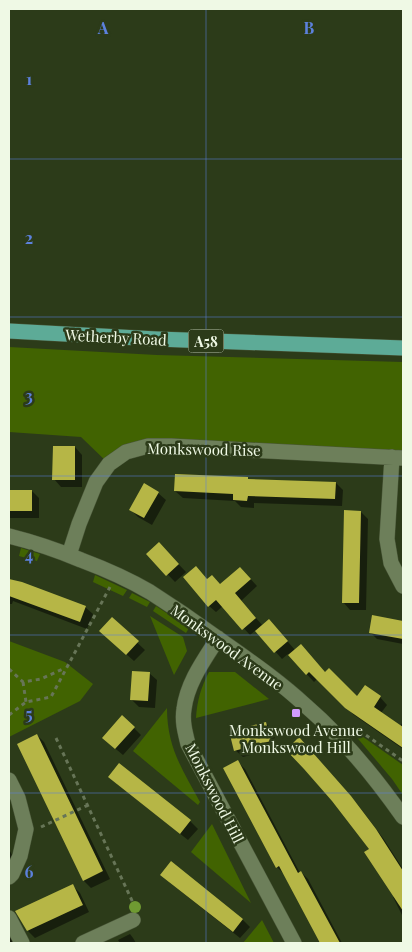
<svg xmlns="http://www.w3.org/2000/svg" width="412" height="952" font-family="'Playfair Display',serif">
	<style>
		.green { fill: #416301 }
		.shadow { fill: #0007 }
		.building { fill: #b6b646 }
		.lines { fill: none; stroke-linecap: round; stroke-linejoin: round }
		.minor-casing { stroke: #495638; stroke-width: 16 }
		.major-casing { stroke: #495638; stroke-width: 16 }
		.path { stroke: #677557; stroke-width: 3; stroke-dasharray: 4 4; stroke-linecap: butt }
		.minor { stroke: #6d7f5a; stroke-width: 15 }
		.major { stroke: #5dab97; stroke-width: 15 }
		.tree { fill: #6f9a32 }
		.grid { fill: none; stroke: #5c81dc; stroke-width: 1; stroke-opacity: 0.55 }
		.poi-dot { fill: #d29cfd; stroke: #2c3b19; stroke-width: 2 }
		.labels { text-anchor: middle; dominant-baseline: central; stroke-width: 5; stroke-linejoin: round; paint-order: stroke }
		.shield { fill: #2c3b19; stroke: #b4c0a8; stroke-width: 1 }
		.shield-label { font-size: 14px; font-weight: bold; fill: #eff9e5 }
		.street-label { font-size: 15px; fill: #eff9e5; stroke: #2c3b19 }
		.poi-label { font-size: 15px; fill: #eff9e5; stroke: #2c3b19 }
		.grid-label { font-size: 16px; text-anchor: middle; font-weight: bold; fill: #5c81dc; stroke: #2c3b19; stroke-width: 5; stroke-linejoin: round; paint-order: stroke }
	</style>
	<rect width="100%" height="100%" fill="#2c3b19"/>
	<path class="green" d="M9 347 157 355 403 362V458L171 446 109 464 81 437 9 432Z
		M21 548 40 554 37 561 19 556Z
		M95 575 127 590 123 596 93 582Z
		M132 593 150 602 147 607 129 598Z
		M156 606 189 628 186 633 153 611Z
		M150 616 183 637 187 651 174 675Z
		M9 641 65 662 93 684 80 701 9 737Z
		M209 672H235L269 699 196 718C197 701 201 687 209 672Z
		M167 708C167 747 182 769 200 802L198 805 133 751Z
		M356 732 403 765V795L392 779 354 734Z
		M212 824 251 903 191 852Z
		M262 920 274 943H243Z"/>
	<path class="shadow" d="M75 447 82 455V487H61L54 479Z
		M248 479 249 480 336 483 343 490 342 506 254 503V508L241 507 235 501 183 498 175 491Z
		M9 491H32L39 498V518H9Z
		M158 493 166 500 152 525 138 517 131 510Z
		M361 512 368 519 366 610H350L343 602Z
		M166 551 186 572 175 582 148 554Z
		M247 575 257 586 241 601 263 626 276 628 295 650 358 698 380 697 387 705 381 713 400 726 403 722V749L354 715 317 679 314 682 288 654 282 659 256 630 250 635 223 606 216 612 209 606 208 580 221 586Z
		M9 580 22 583 85 607 93 614 87 629 13 601 12 604H9Z
		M373 616 403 622V644L377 639 370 632Z
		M112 619 145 650 134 661 108 638Z
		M149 673 157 680 155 708 139 707 132 700Z
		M266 723 273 731 277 748 243 757 235 750Z
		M134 728 141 735 123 755 111 745Z
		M37 735 44 742 110 879 91 888 84 881Z
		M306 746 358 805 383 838 403 869V917L393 897 395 896 370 849Z
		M238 762 245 769 300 873 301 872 308 879 342 943H321L284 874 277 867Z
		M119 765 190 821 198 829 188 840 117 784Z
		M9 849 14 859 9 862Z
		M169 882 242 919 250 927 240 938Z
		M73 886 80 893 89 912 35 938 28 931Z
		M9 932 14 943H9Z
		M130 934 133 938 136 943H120L118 940Z"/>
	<path class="building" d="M53 446H75V480H52Z
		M175 474 248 477V479L336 482 335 499 248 496 247 501 233 500V494L174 491Z
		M144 483 159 492 144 518 129 510Z
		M9 490H32V511H9Z
		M344 510 361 511 359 603H342Z
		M159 542 179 564 166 576 146 554Z
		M196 566 207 579 212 575 220 584 240 567 251 579 235 593 256 618 242 630 216 600 208 607 183 577Z
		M9 579 22 582 86 606 80 622 9 596Z
		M372 615 403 621V639L369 633Z
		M112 617 139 641 126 655 99 631Z
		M269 619 288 641 274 653 255 631Z
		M301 644 325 672 329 668 357 696 365 685 381 696 374 707 403 727V748L345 708 309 672 306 675 288 655Z
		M132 671 150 672 148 701 130 700Z
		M122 715 135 727 115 749 102 738Z
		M266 722 271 741 234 751 230 735 236 734 235 730Z
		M37 734 103 871 83 881 17 744Z
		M299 737 351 796 376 829 403 871V911L364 852 369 849 332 801 304 769 286 750Z
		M238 760 298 873 301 871 340 943H320L279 866 276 868 223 768Z
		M119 763 191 820 180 834 108 777Z
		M171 861 243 919 233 932 160 875Z
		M73 884 83 905 27 931 15 911Z"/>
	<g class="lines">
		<g class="minor-casing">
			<path id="minor" d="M392 457 387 539 391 563 403 586
				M9 536C33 542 57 550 81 560 105 569 128 579 150 592 172 606 194 621 216 637 247 659 278 680 306 706 343 738 375 777 403 817
				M69 555 79 524 96 482 109 464 126 452 148 446H171L403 458
				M218 638C204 660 187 683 184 709 182 721 185 732 188 744L294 943
				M9 780 18 798 26 829 20 856 12 874 9 877
				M9 918 22 943
				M83 943 133 920"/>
		</g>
		<g class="major-casing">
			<path id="major" d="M9 331 157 339 403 348"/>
		</g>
		<path class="path" d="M9 669 23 682 41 679 65 668
			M23 682 26 702
			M9 715 26 702 51 697 110 587
			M352 729H357L403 761
			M56 738 135 907
			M41 827 88 805"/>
		<use href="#minor" class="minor"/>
		<use href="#major" class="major"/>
	</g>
	<circle class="tree" cx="135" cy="907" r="6"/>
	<path class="grid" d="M206 9V943M9 159H403M9 317H403M9 476H403M9 635H403M9 793H403"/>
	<rect class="poi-dot" x="291" y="708" width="10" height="10" rx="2.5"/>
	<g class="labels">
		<rect class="shield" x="188.5" y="329.5" width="35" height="23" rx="4"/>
		<g class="shield-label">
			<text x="206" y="341">A58</text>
		</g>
		<g class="street-label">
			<text transform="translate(116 337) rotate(3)">Wetherby Road</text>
			<text transform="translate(204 449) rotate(1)">Monkswood Rise</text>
			<text transform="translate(227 647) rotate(36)">Monkswood Avenue</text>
			<text transform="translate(215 793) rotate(63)">Monkswood Hill</text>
		</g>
		<g class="poi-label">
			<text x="296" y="730">Monkswood Avenue<tspan x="296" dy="17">Monkswood Hill</tspan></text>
		</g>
	</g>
	<g class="grid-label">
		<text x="103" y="34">A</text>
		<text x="309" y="34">B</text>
		<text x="29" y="85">1</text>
		<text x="29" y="244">2</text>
		<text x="29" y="402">3</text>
		<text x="29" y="561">4</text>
		<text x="29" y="720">5</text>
		<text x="29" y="878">6</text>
	</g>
	<rect width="412" height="952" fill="none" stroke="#eff9e5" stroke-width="20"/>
</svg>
